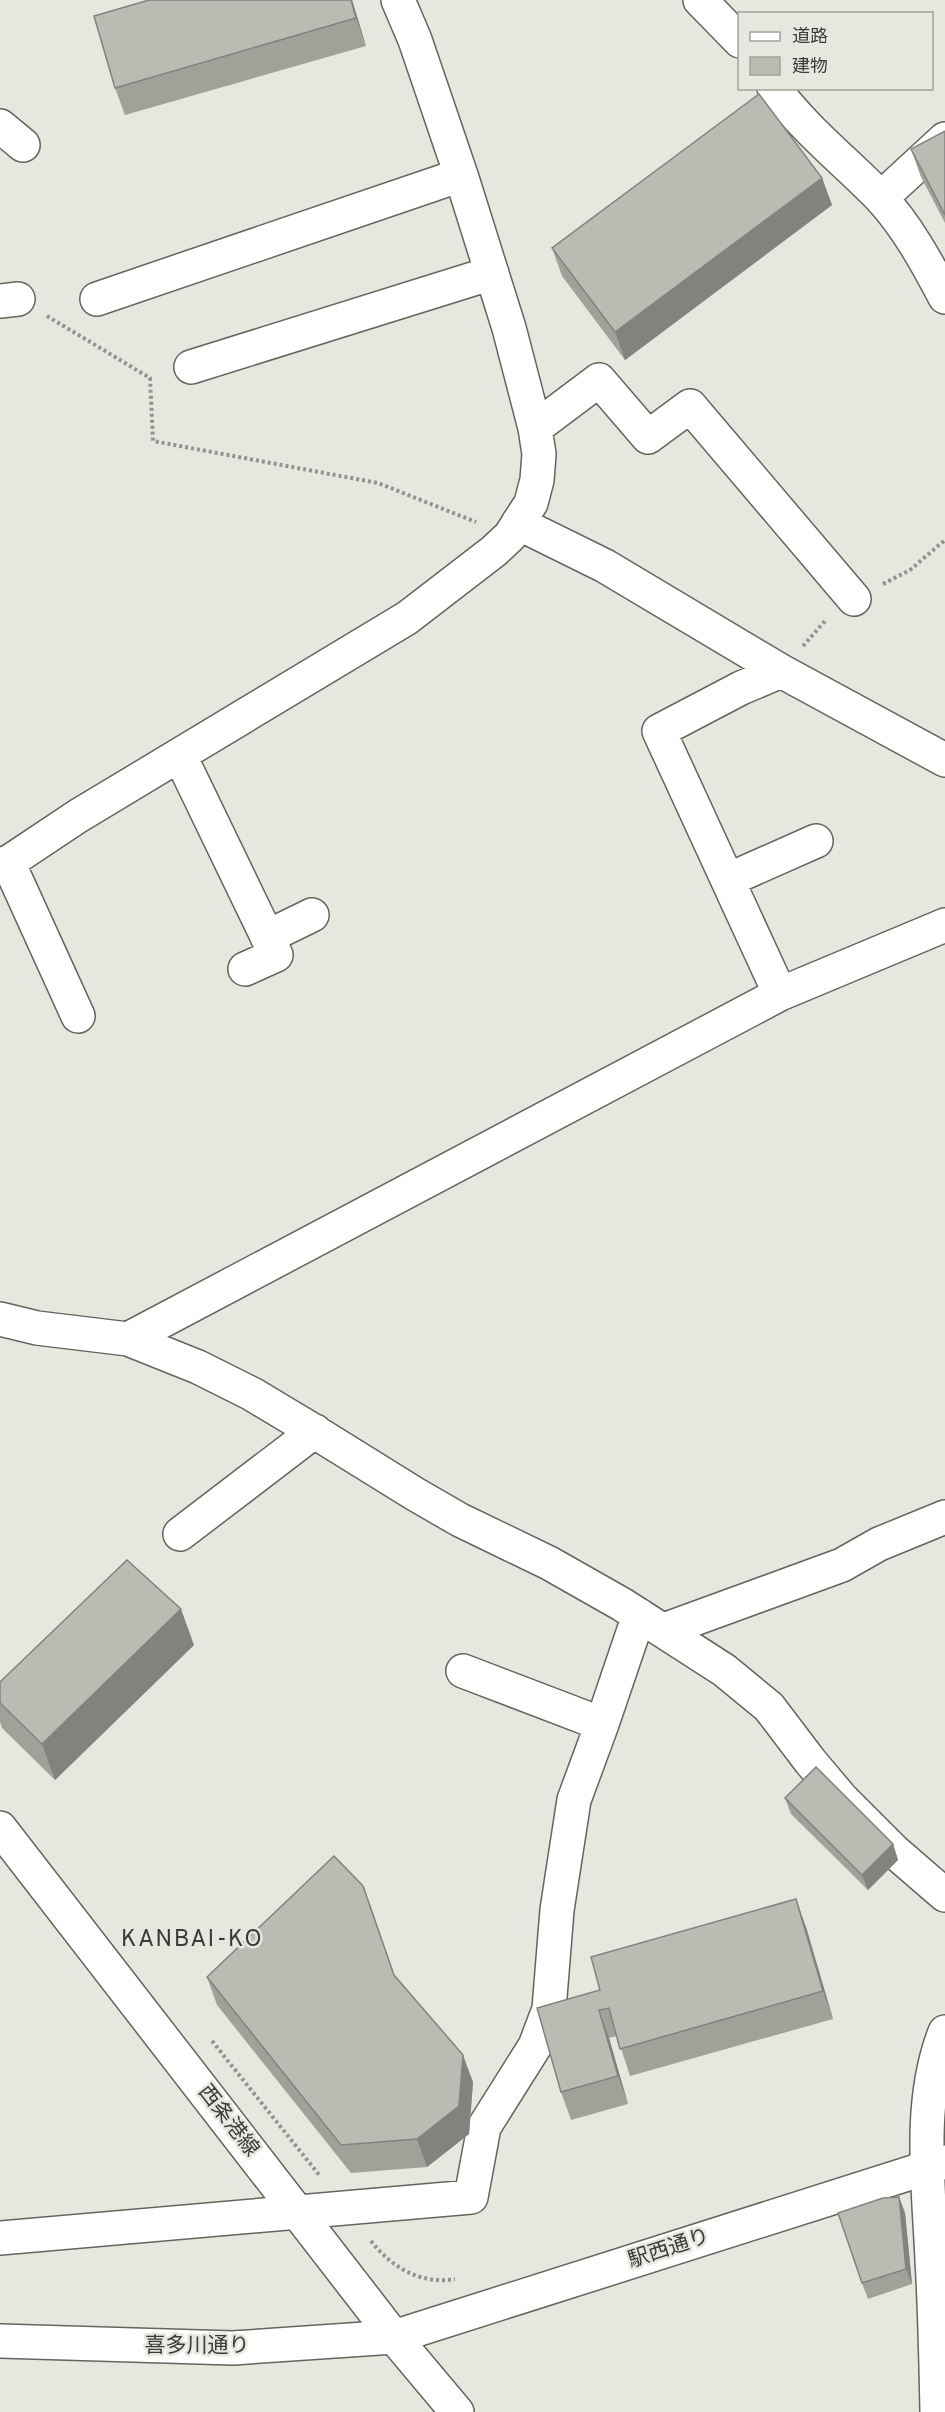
<svg xmlns="http://www.w3.org/2000/svg" width="945" height="2412" font-family="Overpass,'Noto Sans JP',sans-serif">
	<style>
		.lines { fill: none; stroke-linecap: round; stroke-linejoin: round }
		.minor-casing { stroke: #64655d; stroke-width: 36 }
		.tertiary-casing { stroke: #64655d; stroke-width: 36 }
		.secondary-casing { stroke: #64655d; stroke-width: 36 }
		.path { stroke: #92938c; stroke-width: 4; stroke-dasharray: 3 3; stroke-linecap: butt }
		.minor { stroke: #fff; stroke-width: 33 }
		.tertiary { stroke: #fff; stroke-width: 33 }
		.secondary { stroke: #fff; stroke-width: 33 }
		.wall { fill: #a1a19a }
		.shaded-wall { fill: #83837d }
		.building { fill: #bbbbb3; stroke: #83837d; stroke-width: 1.5 }
		.labels { text-anchor: middle; dominant-baseline: central; stroke-width: 5; stroke-linejoin: round; paint-order: stroke }
		.street-label { font-size: 21px; fill: #3b3b37; stroke: #e6e7de }
		.quarter-label { font-size: 24px; letter-spacing: 1.5px; fill: #3b3b37; stroke: #e6e7de }
	</style>
	<rect width="100%" height="100%" fill="#e6e7de"/>
	<g class="lines">
		<g class="minor-casing">
			<path id="minor" d="M700 0 740 41
				M774 88C805 130 845 161 880 197 907 226 927 263 945 297
				M0 126 23 145
				M881 198 945 139
				M97 299 461 175
				M0 301 18 299
				M191 367 492 273
				M535 428 599 380 648 437 690 406 854 599
				M518 523 605 566 781 671 945 760
				M180 756 276 955 245 969
				M8 862 78 1016
				M0 868 78 816 407 618 494 551 510 536 531 503 537 480 539 454 535 428 509 328 461 175 415 40 398 0
				M728 880 816 841
				M267 937 312 915
				M780 994 659 731 741 688 781 671
				M0 1319 37 1328 128 1339 198 1367 252 1394 307 1427 415 1494 460 1520 549 1563 623 1605 724 1670 769 1707 810 1761 842 1799 894 1851 945 1895
				M128 1339 780 994 945 925
				M180 1534 315 1431
				M664 1630 842 1565 879 1544 945 1517
				M602 1724 639 1615
				M0 2238 471 2197 484 2127 535 2046 549 2009 557 1910 574 1800 602 1724 463 1671
				M937 2412C936 2361 935 2311 932 2260 929 2186 917 2103 945 2032"/>
		</g>
		<g class="tertiary-casing">
			<path id="tertiary" d="M0 2341 233 2348 394 2337 945 2162"/>
		</g>
		<g class="secondary-casing">
			<path id="secondary" d="M0 1828 394 2337 457 2412"/>
		</g>
		<path class="path" d="M47 316 150 378 153 441 378 483 476 522
			M883 584 910 570 945 540
			M803 646 826 620
			M212 2041 320 2176
			M371 2241C391 2267 421 2285 455 2279"/>
		<use href="#minor" class="minor"/>
		<use href="#tertiary" class="tertiary"/>
		<use href="#secondary" class="secondary"/>
	</g>
	<path class="wall" d="M149 0H352L366 46 125 115 115 88Z
		M945 131V223L921 177 911 149Z
		M822 178 832 205 625 360 562 276 552 248Z
		M194 1645 55 1780 2 1728 0 1722V1682Z
		M785 1798 893 1844 898 1860 868 1890 791 1814Z
		M806 1927 833 2019 630 2076 617 2036 609 2038 628 2104 571 2120 561 2092 600 1990Z
		M395 1976 473 2082 469 2134 427 2167 351 2173 217 2005 207 1977Z
		M899 2197 905 2213 912 2284 868 2299 862 2283Z"/>
	<path class="shaded-wall" d="M351 0H352L366 46 356 18Z
		M822 178 832 205 625 360 615 332Z
		M181 1609 194 1645 55 1780 42 1744Z
		M893 1844 898 1860 868 1890 862 1875Z
		M796 1899 806 1927 833 2019 823 1991Z
		M599 2010 609 2038 628 2104 618 2076Z
		M463 2055 473 2082 469 2134 427 2167 417 2139Z
		M899 2197 905 2213 912 2284 906 2269Z"/>
	<path class="building" d="M149 0H351L356 18 115 88 94 16Z
		M759 94 822 178 615 332 552 248Z
		M945 131V215L911 149Z
		M127 1560 181 1609 42 1744 0 1703V1682Z
		M816 1767 893 1844 862 1875 785 1798Z
		M334 1856 363 1886 394 1975 463 2055 459 2106 417 2139 341 2145 207 1977Z
		M796 1899 823 1991 620 2049 609 2008 599 2010 618 2076 561 2092 537 2008 600 1990 591 1957Z
		M899 2197 906 2269 862 2283 838 2213 883 2198Z"/>
	<g class="labels">
		<g class="street-label">
			<text transform="translate(228 2121) rotate(52)">西条港線</text>
			<text transform="translate(669 2249) rotate(-18)">駅西通り</text>
			<text x="197" y="2346">喜多川通り</text>
		</g>
		<g class="quarter-label">
			<text x="192" y="1940">KANBAI-KO</text>
		</g>
	</g>
	<rect x="738" y="12" width="195" height="78" fill="#e6e7de" stroke="#a2a29b" stroke-width="1.5"/>
	<rect x="750" y="32" width="30" height="9" fill="#ffffff" stroke="#a2a29b" stroke-width="1.5"/>
	<text x="792" y="42" font-size="18" fill="#3b3b37">道路</text>
	<rect x="750" y="57" width="30" height="18" fill="#bbbbb3" stroke="#a2a29b" stroke-width="1.5"/>
	<text x="792" y="72" font-size="18" fill="#3b3b37">建物</text>
</svg>
